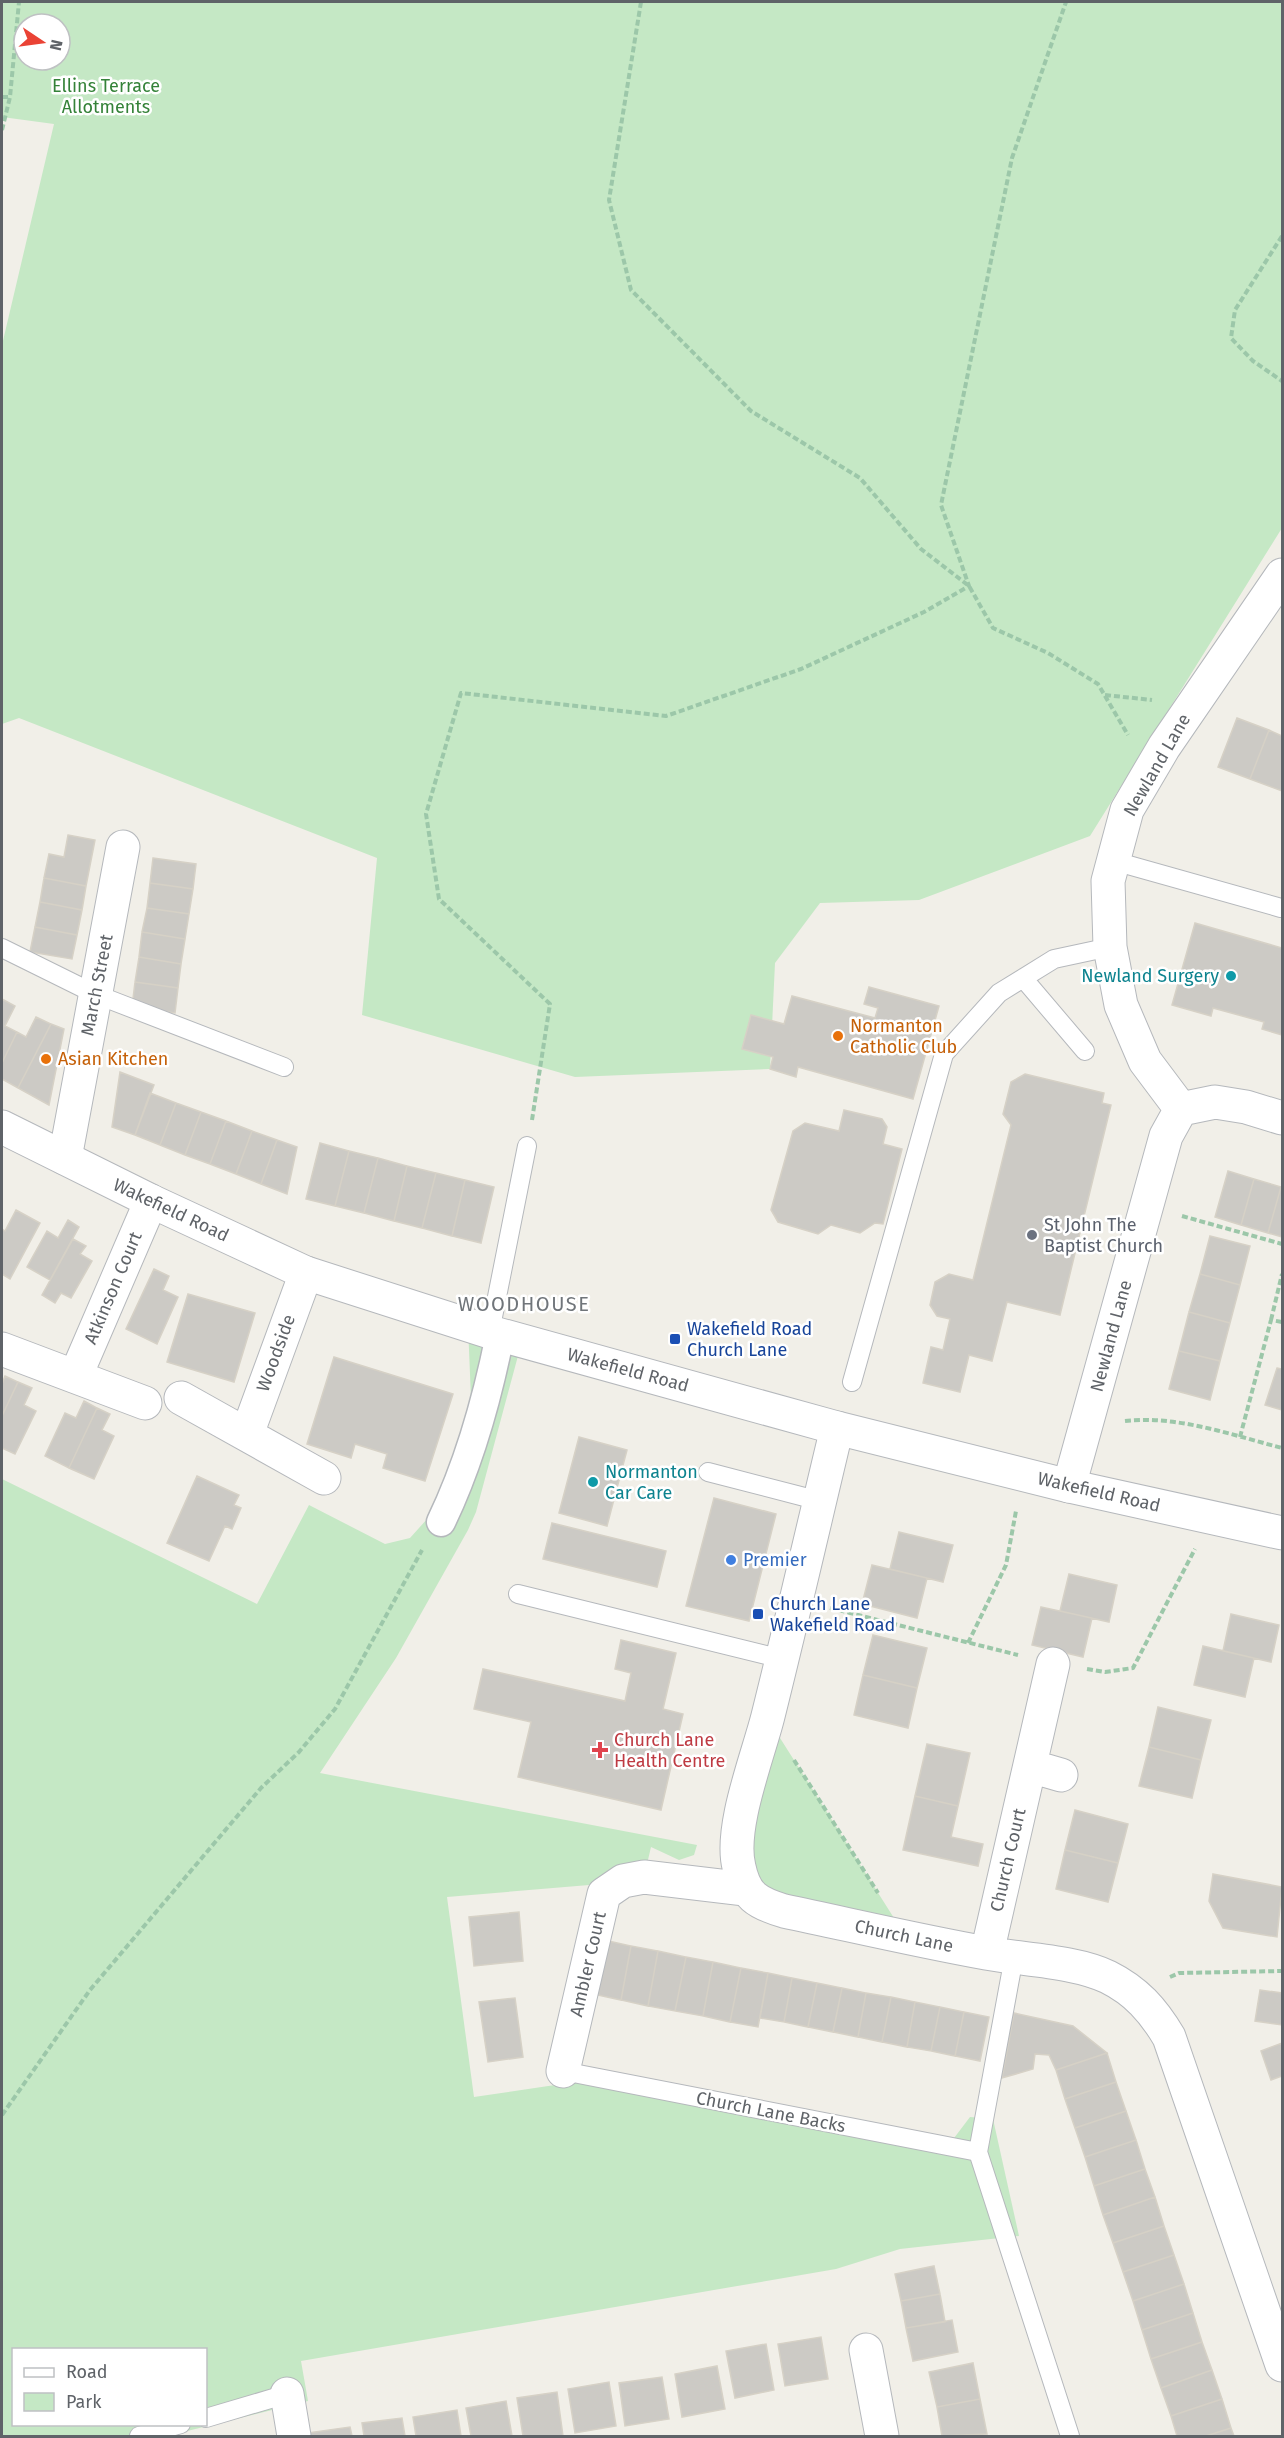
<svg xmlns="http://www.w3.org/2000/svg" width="1284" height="2438" font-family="'Fira Sans',sans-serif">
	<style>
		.green { fill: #c5e8c5; fill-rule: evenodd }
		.building { fill: #cccac5; stroke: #d6d1c6; stroke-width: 1.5 }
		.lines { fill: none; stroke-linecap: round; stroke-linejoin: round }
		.service-casing { stroke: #b5b8bc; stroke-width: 20 }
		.pedestrian-casing { stroke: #b5b8bc; stroke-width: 31 }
		.minor-casing { stroke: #b5b8bc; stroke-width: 35 }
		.tertiary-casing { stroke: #b5b8bc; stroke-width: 35 }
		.path { stroke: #9cc7a9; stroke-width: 4; stroke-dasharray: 6 3; stroke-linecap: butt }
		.service { stroke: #fff; stroke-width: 18 }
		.pedestrian { stroke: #fff; stroke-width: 28 }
		.minor { stroke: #fff; stroke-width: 33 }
		.tertiary { stroke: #fff; stroke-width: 33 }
		.culture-dot { fill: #0f9aa8; stroke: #fff; stroke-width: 2 }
		.food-dot { fill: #e8710a; stroke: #fff; stroke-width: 2 }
		.worship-dot { fill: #6b7280; stroke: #fff; stroke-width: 2 }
		.transit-dot { fill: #1a4fb4; stroke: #fff; stroke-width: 2 }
		.shop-dot { fill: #3f7fe0; stroke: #fff; stroke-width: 2 }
		.health-dot { fill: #e0444e; stroke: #fff; stroke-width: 2 }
		.labels { text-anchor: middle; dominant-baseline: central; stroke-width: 5; stroke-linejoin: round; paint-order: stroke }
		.park-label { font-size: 18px; fill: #348238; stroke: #fff }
		.street-label { font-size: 18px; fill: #5f6368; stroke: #fff }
		.culture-label { font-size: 18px; fill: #0d838f; stroke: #fff; text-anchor: end }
		.food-label { font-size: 18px; fill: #c56008; stroke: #fff; text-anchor: start }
		.worship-label { font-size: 18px; fill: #5b616d; stroke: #fff; text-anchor: start }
		.transit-label { font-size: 18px; fill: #164399; stroke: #fff; text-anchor: start }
		.shop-label { font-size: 18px; fill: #366cbe; stroke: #fff; text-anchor: start }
		.health-label { font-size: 18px; fill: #be3a42; stroke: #fff; text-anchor: start }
		.neighbourhood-label { font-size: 20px; letter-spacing: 1.5px; fill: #70757a; stroke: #fff }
	</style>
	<rect width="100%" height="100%" fill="#f1efe8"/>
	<path class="green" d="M2 2H1282V528L1090 836 919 900 820 903 775 963 770 1069 575 1077 362 1015 377 858 19 718 2 724V345L54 124 2 117ZM24 24H60V60H24Z
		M468 1325 522 1341 476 1512 468 1530 396 1658 320 1773 697 1845 694 1855 679 1860 651 1847 644 1877 604 1894 589 1885 447 1897 474 2097 555 2085 563 2071 948 2146 970 2117 993 2119 1019 2236 900 2249 836 2269 301 2361 308 2401 167 2436H2V1479L257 1604 309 1505 385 1544 410 1538 428 1518 446 1487 471 1399ZM14 2350H206V2424H14Z
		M768 1719 906 1937 763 1905 738 1840Z"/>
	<path class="building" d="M1237 718 1269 730 1250 779 1218 767Z
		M1269 730 1282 736V791L1250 779Z
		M68 835 95 840 86 886 44 878 49 854 64 857Z
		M153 858 196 864 193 889 150 883Z
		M44 878 86 886 82 910 40 902Z
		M150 883 193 889 189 914 147 908Z
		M40 902 82 910 77 935 35 927Z
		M147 908 189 914 185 939 142 932Z
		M1195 923 1282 948V1035L1262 1029 1264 1022 1213 1008 1211 1016 1172 1005Z
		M35 927 77 935 72 959 30 952Z
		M142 932 185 939 181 964 139 957Z
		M139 957 181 964 178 988 135 982Z
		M135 982 178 988 175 1013 132 1007Z
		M869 987 939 1006 913 1099 798 1067 796 1077 770 1069 773 1057 742 1049 751 1015 784 1024 792 996 875 1018 878 1008 864 1004Z
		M2 999 15 1006 5 1026 17 1032 2 1063Z
		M36 1017 51 1024 18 1088 2 1079V1063L17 1032 26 1037Z
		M51 1024 64 1029 49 1105 18 1088Z
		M120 1072 154 1085 135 1135 112 1127Z
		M1025 1074 1104 1093 1102 1103 1111 1105 1060 1315 1007 1302 992 1361 969 1355 960 1392 923 1383 931 1347 943 1350 950 1319 937 1316 930 1305 935 1282 949 1274 973 1280 1011 1125 1003 1114 1011 1082Z
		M150 1093 176 1103 160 1145 135 1135Z
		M176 1103 201 1112 185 1155 160 1145Z
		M844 1110 882 1119 887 1127 883 1144 902 1149 883 1224 875 1223 860 1233 831 1225 818 1234 778 1222 771 1210 793 1131 805 1123 839 1131Z
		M201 1112 226 1121 210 1164 185 1155Z
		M226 1121 252 1131 236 1174 210 1164Z
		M252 1131 277 1140 261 1184 236 1174Z
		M277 1140 297 1147 287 1194 261 1184Z
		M320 1143 349 1151 335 1206 306 1199Z
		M349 1151 378 1158 364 1213 335 1206Z
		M378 1158 407 1166 394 1221 364 1213Z
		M407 1166 436 1173 422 1228 394 1221Z
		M1228 1171 1254 1179 1241 1225 1215 1217Z
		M436 1173 465 1180 452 1236 422 1228Z
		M1254 1179 1281 1187 1268 1233 1241 1225Z
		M465 1180 494 1187 481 1243 452 1236Z
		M1281 1187H1282V1237L1268 1233Z
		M16 1210 40 1223 10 1279 2 1274V1229L5 1231Z
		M68 1220 79 1227 50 1280 27 1267 47 1231 58 1238Z
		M1210 1236 1250 1246 1240 1285 1200 1274Z
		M73 1239 86 1246 80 1254 92 1261 71 1298 61 1293 55 1303 42 1295Z
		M154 1269 169 1276 163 1290 178 1297 157 1344 126 1329Z
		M1200 1274 1240 1285 1230 1323 1189 1312Z
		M188 1294 255 1313 234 1382 167 1362Z
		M1189 1312 1230 1323 1220 1361 1179 1351Z
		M1179 1351 1220 1361 1210 1400 1169 1389Z
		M334 1357 453 1394 425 1481 383 1468 387 1454 355 1444 351 1458 307 1444Z
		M1277 1368 1282 1369V1410L1265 1405Z
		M5 1376 18 1382 2 1416V1384Z
		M18 1382 32 1388 24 1405 36 1411 15 1454 2 1448V1416Z
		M84 1401 97 1408 69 1468 45 1456 65 1413 76 1418Z
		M97 1408 110 1414 102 1430 114 1436 94 1479 69 1468Z
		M579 1437 627 1450 607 1526 559 1513Z
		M197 1476 239 1495 234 1505 241 1508 232 1529 225 1526 209 1561 167 1543Z
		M714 1498 776 1514 749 1621 686 1606Z
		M552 1523 666 1551 657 1587 543 1559Z
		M899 1532 953 1545 943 1582 890 1569Z
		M872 1565 927 1578 917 1618 862 1604Z
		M1069 1574 1117 1585 1109 1622 1060 1611Z
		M1041 1607 1092 1618 1083 1657 1032 1645Z
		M1231 1614 1279 1625 1271 1662 1223 1651Z
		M873 1635 927 1648 917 1688 863 1675Z
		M621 1640 676 1653 663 1709 683 1714 661 1810 518 1777 531 1722 474 1709 483 1669 625 1701 631 1673 615 1669Z
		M1203 1646 1254 1658 1245 1697 1194 1685Z
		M863 1675 917 1688 908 1728 854 1715Z
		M1158 1707 1211 1720 1201 1760 1149 1747Z
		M927 1744 970 1753 958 1806 915 1796Z
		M1149 1747 1201 1760 1192 1798 1139 1786Z
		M915 1796 958 1806 951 1837 983 1844 978 1866 903 1850Z
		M1075 1810 1128 1824 1118 1863 1065 1850Z
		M1065 1850 1118 1863 1108 1902 1056 1889Z
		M1213 1874 1282 1887 1277 1937 1223 1928 1209 1901Z
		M519 1912 523 1961 474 1966 469 1917Z
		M604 1940 631 1946 621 2000 593 1994Z
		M631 1946 658 1951 648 2006 621 2000Z
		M658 1951 686 1957 675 2011 648 2006Z
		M686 1957 713 1962 703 2016 675 2011Z
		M713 1962 741 1968 730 2022 703 2016Z
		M741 1968 768 1973 758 2027 730 2022Z
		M768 1973 792 1978 784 2022 760 2018Z
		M792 1978 817 1983 808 2027 784 2022Z
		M817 1983 842 1988 833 2032 808 2027Z
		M842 1988 866 1993 858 2037 833 2032Z
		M1260 1990 1282 1993V2025L1255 2021Z
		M866 1993 891 1997 882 2042 858 2037Z
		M891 1997 915 2002 907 2047 882 2042Z
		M515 1998 523 2057 488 2062 479 2002Z
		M915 2002 940 2007 931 2051 907 2047Z
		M940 2007 964 2012 955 2056 931 2051Z
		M964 2012 989 2017 980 2061 955 2056Z
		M1014 2013 1073 2026 1107 2053 1056 2070 1049 2055 1035 2054 1033 2069 1002 2078Z
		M1282 2043V2076L1271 2080 1261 2051Z
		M1107 2053 1116 2082 1065 2099 1056 2070Z
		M1116 2082 1126 2111 1075 2128 1065 2099Z
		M1126 2111 1136 2140 1085 2157 1075 2128Z
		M1136 2140 1145 2169 1094 2186 1085 2157Z
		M1145 2169 1155 2197 1103 2215 1094 2186Z
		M1155 2197 1164 2226 1113 2243 1103 2215Z
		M1164 2226 1174 2255 1123 2272 1113 2243Z
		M1174 2255 1184 2284 1133 2301 1123 2272Z
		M934 2266 940 2294 901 2301 895 2274Z
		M1184 2284 1193 2313 1142 2330 1133 2301Z
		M940 2294 945 2322 906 2328 901 2301Z
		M1193 2313 1202 2342 1151 2359 1142 2330Z
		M952 2320 958 2352 913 2361 906 2328Z
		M821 2337 828 2379 785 2386 778 2344Z
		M1202 2342 1212 2370 1161 2388 1151 2359Z
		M766 2344 774 2390 735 2398 726 2351Z
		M973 2363 980 2399 937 2407 929 2372Z
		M717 2366 725 2409 682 2417 675 2374Z
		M1212 2370 1222 2399 1171 2416 1161 2388Z
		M662 2377 669 2419 625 2426 619 2383Z
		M609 2382 616 2426 575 2433 568 2389Z
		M557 2392 563 2436H523L517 2398Z
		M980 2399 987 2434 942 2436 937 2407Z
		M1222 2399 1231 2428 1206 2436H1177L1171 2416Z
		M506 2401 512 2436H471L466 2408Z
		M457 2410 461 2436H416L413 2417Z
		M402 2418 405 2436H364L362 2423Z
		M350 2427 352 2436H308L307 2433Z
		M1231 2428 1234 2436H1206Z"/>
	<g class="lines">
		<g class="service-casing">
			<path id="service" d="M1114 861 1281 908
				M2 948 95 994 284 1067
				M1023 978 1085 1051
				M490 1332 527 1146
				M852 1382 944 1054 999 993 1054 959 1110 947
				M708 1472 820 1501
				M518 1594 782 1659
				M563 2071 978 2152 1070 2436
				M978 2152 1014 1957
				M206 2418 287 2394
				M139 2436 181 2424"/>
		</g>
		<g class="pedestrian-casing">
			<path id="pedestrian" d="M441 1522C470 1462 487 1400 500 1335"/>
		</g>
		<g class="minor-casing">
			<path id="minor" d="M1181 1109 1215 1102 1246 1107 1282 1118
				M65 1158 123 847
				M2 1349 145 1403
				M76 1375 151 1201
				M181 1398 324 1478
				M837 1428C814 1524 792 1620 768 1716 758 1756 729 1828 739 1867 745 1896 757 1903 784 1911 851 1925 919 1941 986 1953 1023 1960 1075 1961 1108 1977 1136 1991 1153 2010 1169 2037L1282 2365
				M247 1434 306 1273
				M1069 1486 1166 1136 1181 1109 1145 1061 1121 1005 1110 947 1108 881 1127 810 1164 747 1282 575
				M1030 1766 1061 1775
				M987 1953 1053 1664
				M563 2071 604 1894 623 1881 644 1877 745 1889
				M866 2350 882 2436
				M287 2394 294 2436"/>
		</g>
		<g class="tertiary-casing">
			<path id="tertiary" d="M2 1127 151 1201 306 1273 490 1332 837 1428 1069 1486 1282 1533"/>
		</g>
		<path class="path" d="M641 2 609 200 631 290 751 411 860 478 921 549 969 586 993 628 1048 653 1098 684 1128 735
			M2 97H10
			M2 130 10 97 19 2
			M1282 236 1235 310 1231 338 1253 361 1282 381
			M1105 695 1152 700
			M532 1120 550 1004 439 899 426 814 461 693 666 716 801 669 924 612 969 586 941 505 1012 158 1066 2
			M1182 1216 1282 1244
			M1271 1320 1282 1274
			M1125 1421C1177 1415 1232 1435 1282 1448
			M1240 1437 1271 1320 1282 1322
			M830 1608 1018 1655
			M968 1643 1006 1565 1016 1511
			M1087 1669 1105 1672 1133 1668 1195 1549
			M794 1760 878 1893
			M1170 1977 1179 1973 1282 1971
			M2 2115 90 1990 261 1788 299 1752 335 1709 422 1550"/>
		<use href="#service" class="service"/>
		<use href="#pedestrian" class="pedestrian"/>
		<use href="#minor" class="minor"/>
		<use href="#tertiary" class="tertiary"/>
	</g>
	<g class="culture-dot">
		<circle cx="1231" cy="976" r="6"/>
		<circle cx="593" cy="1482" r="6"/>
	</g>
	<g class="food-dot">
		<circle cx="838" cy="1036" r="6"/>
		<circle cx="46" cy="1059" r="6"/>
	</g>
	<circle class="worship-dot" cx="1032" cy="1235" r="6"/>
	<g class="transit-dot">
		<rect x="669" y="1333" width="12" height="12" rx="3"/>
		<rect x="752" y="1608" width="12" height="12" rx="3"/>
	</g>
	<circle class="shop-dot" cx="731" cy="1560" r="6"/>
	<path class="health-dot" d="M597 1741h6v6h6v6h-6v6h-6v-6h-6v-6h6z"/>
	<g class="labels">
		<g class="park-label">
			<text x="106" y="86">Ellins Terrace<tspan x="106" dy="21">Allotments</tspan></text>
		</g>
		<g class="street-label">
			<text transform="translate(1157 765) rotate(-60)">Newland Lane</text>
			<text transform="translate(97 985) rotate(-79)">March Street</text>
			<text transform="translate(171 1210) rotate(25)">Wakefield Road</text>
			<text transform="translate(113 1288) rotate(-67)">Atkinson Court</text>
			<text transform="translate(1111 1336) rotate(-75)">Newland Lane</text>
			<text transform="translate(276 1353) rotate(-70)">Woodside</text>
			<text transform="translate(628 1370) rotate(15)">Wakefield Road</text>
			<text transform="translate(1099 1492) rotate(13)">Wakefield Road</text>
			<text transform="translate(1008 1860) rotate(-77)">Church Court</text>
			<text transform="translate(904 1936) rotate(12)">Church Lane</text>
			<text transform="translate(588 1964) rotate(-77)">Ambler Court</text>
			<text transform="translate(771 2112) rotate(11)">Church Lane Backs</text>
		</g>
		<g class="culture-label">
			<text x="1219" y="976">Newland Surgery</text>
			<text x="605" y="1472" text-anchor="start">Normanton<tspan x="605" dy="21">Car Care</tspan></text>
		</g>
		<g class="food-label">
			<text x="850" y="1026">Normanton<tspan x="850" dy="21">Catholic Club</tspan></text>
			<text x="58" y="1059">Asian Kitchen</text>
		</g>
		<g class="worship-label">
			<text x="1044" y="1225">St John The<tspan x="1044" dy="21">Baptist Church</tspan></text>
		</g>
		<g class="transit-label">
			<text x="687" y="1329">Wakefield Road<tspan x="687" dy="21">Church Lane</tspan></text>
			<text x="770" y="1604">Church Lane<tspan x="770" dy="21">Wakefield Road</tspan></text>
		</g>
		<g class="shop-label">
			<text x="743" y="1560">Premier</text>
		</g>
		<g class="health-label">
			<text x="614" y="1740">Church Lane<tspan x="614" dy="21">Health Centre</tspan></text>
		</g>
		<g class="neighbourhood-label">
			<text x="524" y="1304">WOODHOUSE</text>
		</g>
	</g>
	<rect width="1284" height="2438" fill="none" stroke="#5f6368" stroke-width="6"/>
	<rect x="12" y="2348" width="195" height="78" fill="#ffffff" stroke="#bfc1c3" stroke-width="1.5"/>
	<rect x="24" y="2368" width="30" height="9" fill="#ffffff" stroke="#bfc1c3" stroke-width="1.5"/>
	<text x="66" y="2378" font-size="18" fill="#5f6368">Road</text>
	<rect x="24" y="2393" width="30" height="18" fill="#c5e8c5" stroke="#bfc1c3" stroke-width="1.5"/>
	<text x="66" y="2408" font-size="18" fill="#5f6368">Park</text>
	<g transform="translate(42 42) rotate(103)"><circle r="28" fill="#ffffff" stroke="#bfc1c3" stroke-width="1.5"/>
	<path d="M0-4.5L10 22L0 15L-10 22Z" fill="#ea4335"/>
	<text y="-9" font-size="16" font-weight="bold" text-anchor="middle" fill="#5f6368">N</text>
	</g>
</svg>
